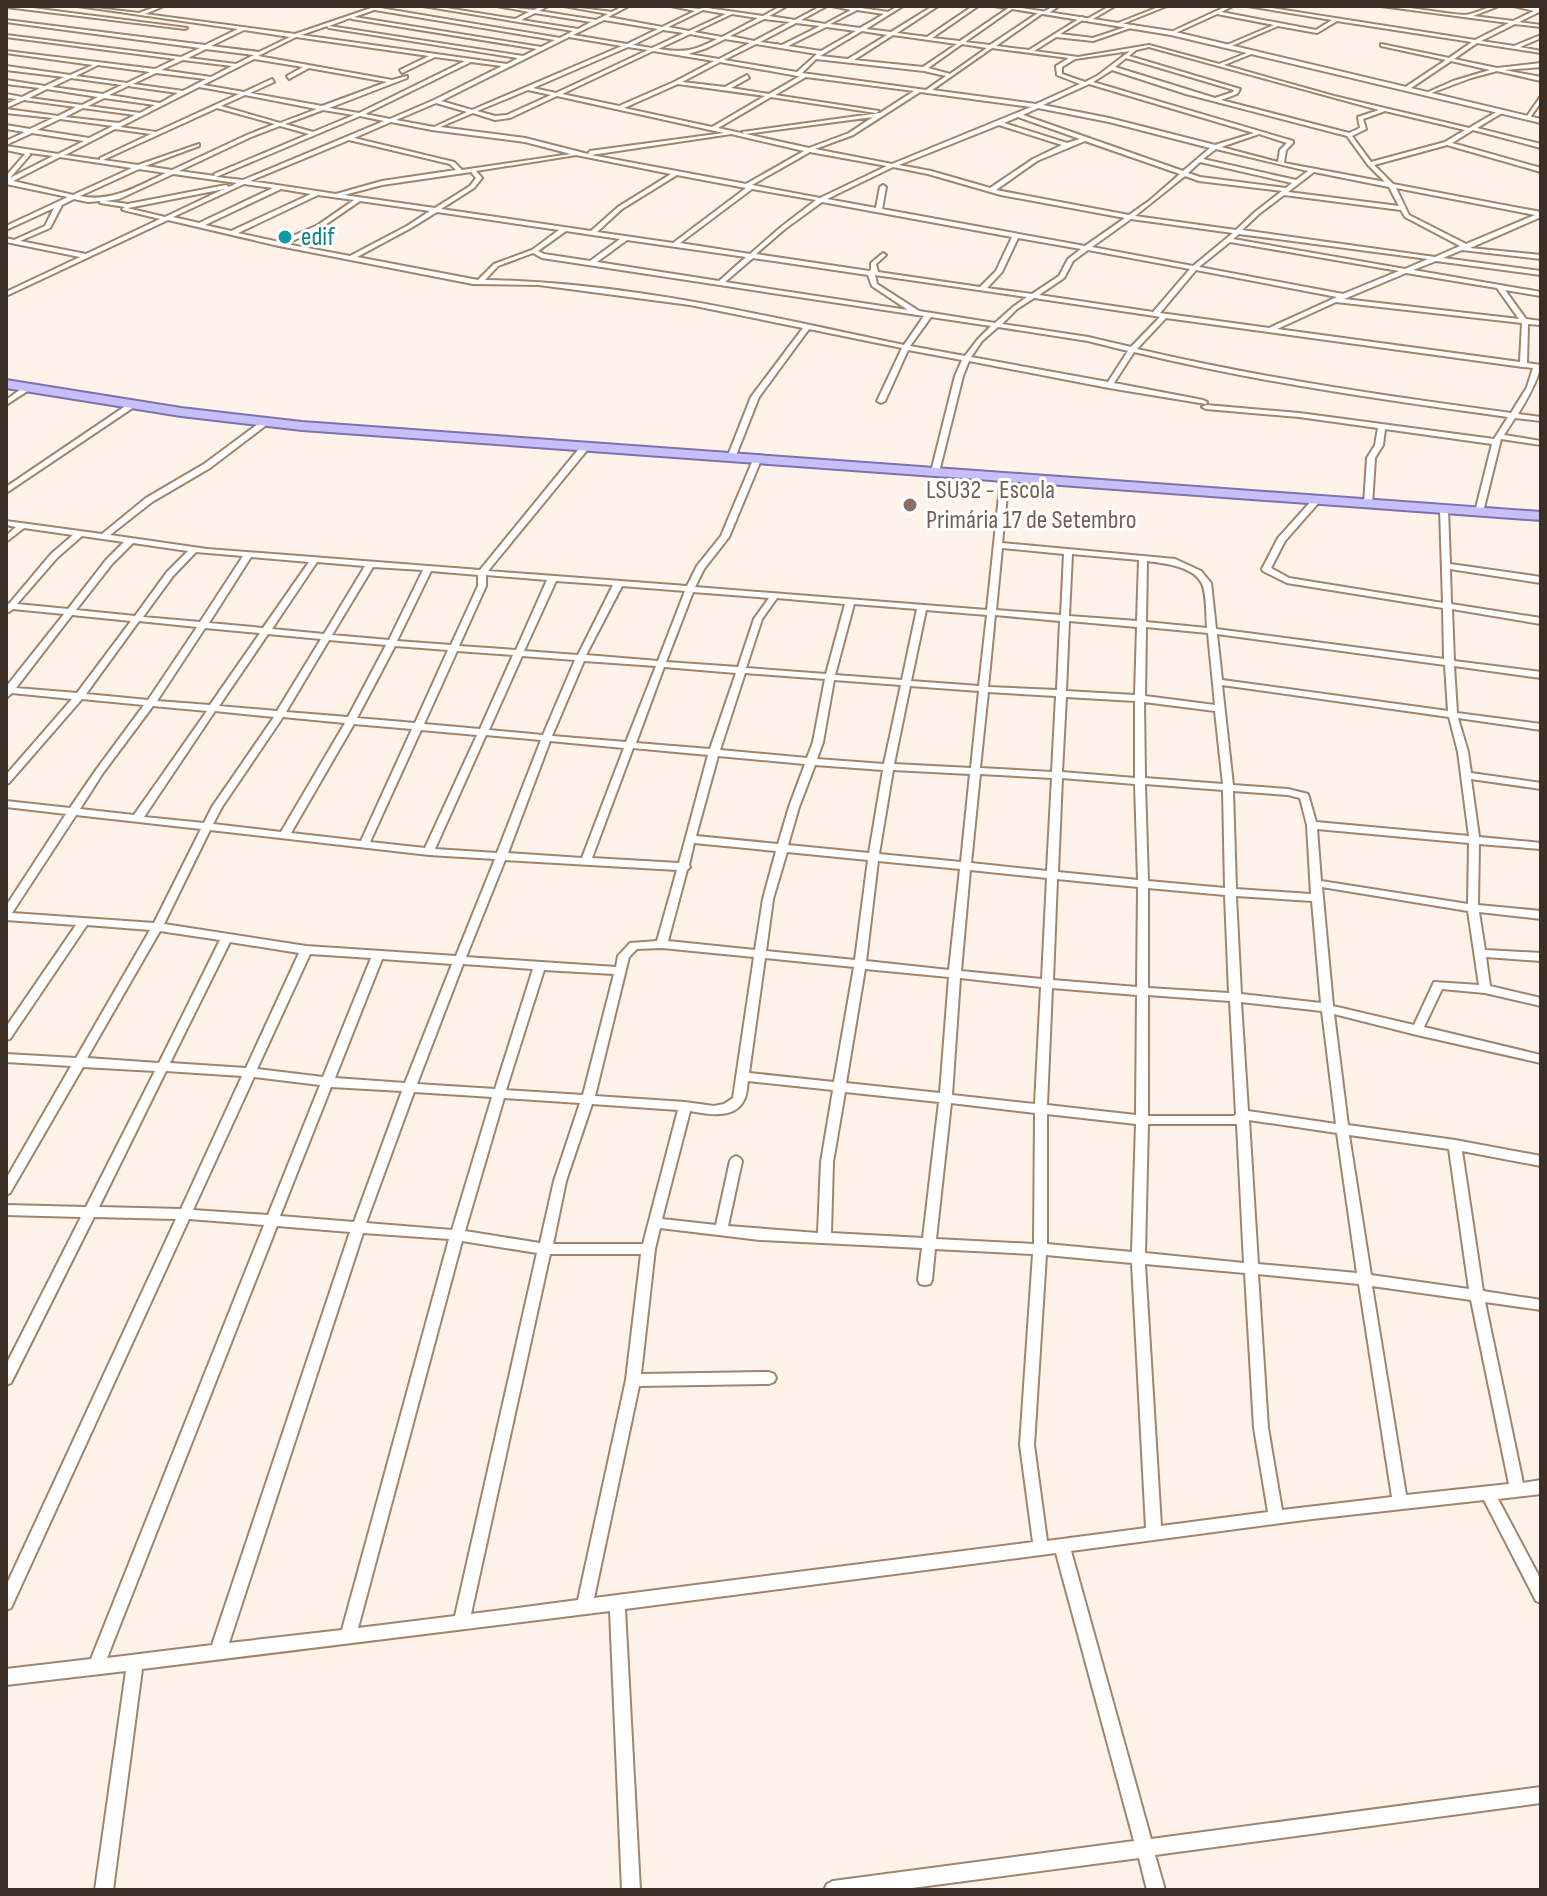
<svg xmlns="http://www.w3.org/2000/svg" width="1547" height="1896" font-family="'Sofia Sans Condensed',sans-serif">
	<style>
		.lines { fill: none; stroke-linecap: round; stroke-linejoin: round }
		.minor-casing { stroke: #a0846c; stroke-width: 4 }
		.tertiary-casing { stroke: #a0846c; stroke-width: 4 }
		.primary-casing { stroke: #7d71ae; stroke-width: 4 }
		.minor { fill: #fff; fill-rule: evenodd }
		.tertiary { fill: #fff; fill-rule: evenodd }
		.primary { fill: #c7bffa; fill-rule: evenodd }
		.culture-dot { fill: #0f9aa8; stroke: #fff; stroke-width: 3 }
		.education-dot { fill: #8d6e63; stroke: #fff; stroke-width: 3 }
		.labels { text-anchor: middle; dominant-baseline: central; stroke-width: 6; stroke-linejoin: round; paint-order: stroke }
		.far-culture-label { font-size: 26px; fill: #0d838f; stroke: #fff; text-anchor: start }
		.far-education-label { font-size: 26px; fill: #785e54; stroke: #fff; text-anchor: start }
	</style>
	<rect width="100%" height="100%" fill="#fff2e8"/>
	<g class="lines">
		<g class="minor-casing">
			<path id="minor" d="M6 6H17L187 28 185 29 6 7Z
				M78 6 139 13 158 6H164L145 14 295 34 377 6H384L380 8 560 38 573 31 423 6H434L515 19 529 12 497 6 534 10 542 6H548L539 11 596 20 608 14 564 6 612 12 623 6H629L608 17 662 27 695 11 671 6 699 9 710 6 707 8 763 16 781 6H787L769 16 795 20 821 6H827L801 20 825 24 851 10 832 6 856 7 864 6 861 8 888 12 898 6H903L866 29 891 32 933 6H938L897 33 927 37 973 6H978L932 38 960 41 1010 7 1012 9 965 42 990 45 1041 11 1043 13 996 46 1029 50 1082 17 1084 19 1060 34 1093 38 1132 25 1136 26 1093 41 1056 37 1034 51 1078 57 1149 45 1219 64 1252 51 1254 53 1224 65 1334 96 1469 128 1498 111H1502V113L1477 128 1541 144V148L1473 130 1452 143 1541 168V172L1447 145 1374 165 1393 184 1541 212V217L1470 248 1541 255V259L1462 250 1443 258 1541 271V275L1436 261 1413 270 1541 292V296L1505 290 1526 319 1541 321V325L1528 324 1527 363 1541 365C1537 382 1528 398 1518 414L1541 417V421L1515 418 1504 435 1541 441V445L1501 439 1483 512 1479 514 1475 512 1492 444 1385 429 1383 445 1375 458 1372 505 1368 507 1364 505 1367 458 1375 445 1378 428 1299 417 1206 409 1202 407 1206 405 1299 413 1494 439 1508 417C1383 400 1258 382 1134 352L1114 383 1203 400 1207 402 1206 404 1109 388 969 361 963 376 939 472 935 474 931 472 955 376 962 360 908 350 885 401 881 403 877 401 902 348 809 329 759 397 735 458 731 460 727 458 751 397 803 328 690 305 539 285 473 284 279 246 168 220 6 296V292L80 257 6 242V238L14 240 45 226 54 208 6 230V226L68 197 6 184V176L25 154 6 150V146L58 154 84 141 32 133 6 145V141L25 132 6 129V125L30 129 53 118 6 113V109L58 116 76 107 24 100 6 108V104L17 99 6 98V94L22 97 40 88 6 84V80L45 86 64 77 6 70V66L70 75 93 65 6 53V51L155 69 176 59 6 37V35L181 57 200 48 6 22V20L205 45 238 29ZM374 10H375L555 40 541 47 354 17ZM703 10 726 14 689 31 668 27ZM857 10 884 14 860 28 830 24ZM535 13 591 22 578 29 521 20ZM732 14 758 18 722 37 694 32ZM350 18 352 19 537 49 523 56 329 26ZM764 19 790 22 754 41 730 36ZM604 20 658 29 627 44 573 35ZM796 23 820 26 782 45 760 42ZM327 26 329 28 518 58 507 64 301 35ZM826 27 856 31 821 51 788 46ZM244 30 290 37 259 52 211 46ZM663 30 684 33 652 48 633 45ZM862 31 887 35 848 59 820 56ZM690 34 717 39C693 51 686 53 658 49ZM893 35 957 44 923 67 854 60ZM296 37 429 56 400 70 402 73 435 57 465 61 359 113 329 108 407 78V76L392 80 258 56ZM569 37 622 46 472 110 441 101ZM725 39 750 43 719 59 688 54 707 48ZM756 44 817 54 797 72 724 60ZM962 44 987 48 950 74 928 68ZM628 47 648 50 556 93 533 88ZM1149 47 1379 110 1358 117 1360 128 1349 133 1221 100 1237 94 1240 89 1129 56 1136 50ZM992 48 1069 58 1056 66 1057 75 1080 84 1036 104 932 90ZM206 49 254 55 236 64 188 58ZM653 51 714 61 674 82 619 106 562 94ZM1130 51 1097 76 1085 82 1062 74V67L1075 59ZM1126 58 1234 90 1233 92 1215 98 1115 67ZM254 59 303 67 287 76 289 79 309 68 387 82 322 106 250 93 274 82 272 79 244 92 203 85ZM816 59 924 71 946 76 926 90 802 73ZM183 60 232 66 211 77 161 70ZM471 62 502 66 434 100 390 119 365 114ZM720 62 798 76H800L769 94 731 88 749 78 747 75 725 87 682 82ZM98 65 150 72 127 83 76 76ZM1112 70 1186 94 1347 136 1368 165 1385 182 1284 163 1286 150 1293 143V141L1093 82ZM156 73 206 79 183 91 133 84ZM806 77 914 91 880 113 742 132 745 134 873 117 849 133 809 148 718 128 771 97 876 113 879 111 775 95ZM71 78 122 85 103 94 52 87ZM678 84 765 96 712 127 624 108ZM1089 84 1254 133 1215 145 1109 118 1043 105ZM128 86 178 93 160 103 109 95ZM199 87 239 94 156 132 120 127ZM47 89 98 97 82 105 29 98ZM528 90 551 95 507 115 495 116 477 111ZM920 92 1031 107 892 164 815 149 853 135ZM245 95 317 109 280 123 221 106ZM557 96 724 133 590 151 588 154 525 138 440 127 473 113 495 120 510 118ZM104 98 155 105 140 113 88 106ZM436 103 467 112 434 127 396 120ZM83 108 135 115 119 123 65 117ZM217 108 275 124 247 135 172 170 145 166 199 146V144L138 165 103 160ZM1038 108 1109 122 1210 148 1183 171 1023 115ZM323 110 354 115 313 132 285 124ZM1385 111 1465 130 1445 142 1371 162 1352 136 1366 129 1363 119ZM360 116 384 121 243 180 216 177ZM1018 117 1080 139 1067 143 1004 123ZM60 119 113 126 89 138 37 130ZM391 122 432 130 525 142 571 154 462 170 454 162 354 138ZM999 125 1062 145 1033 159 990 188 931 171 899 165ZM280 126 309 134 214 174 215 176 179 171 251 137ZM115 129 151 134 100 158V160L65 155ZM731 134 804 151 746 184 591 155ZM1259 134 1287 143 1280 150 1278 162 1221 147ZM349 140 450 164 456 170 382 181 336 194 250 181ZM1085 141 1180 174 1149 201 1129 215 996 190 1037 161ZM1216 149 1308 171 1296 180 1203 159ZM810 152 887 166 820 198 752 185ZM30 153 53 156 10 178 30 155ZM576 155 671 174 618 207 591 231 441 209 474 188 482 178 476 171ZM60 157 132 168 73 195 13 181ZM1200 162 1292 183 1286 188 1200 177 1188 173ZM893 167 928 174 1001 195 1125 218 1085 246 882 209 886 187 883 185 880 187 876 208 827 199ZM139 169 166 173C138 186 111 203 80 196ZM471 172 476 178 470 186 435 208 344 195 382 185ZM1314 172 1389 187 1399 206 1288 192ZM173 174 237 183 229 187 226 185 128 204 105 201 119 199ZM677 175 746 188 673 243 597 232 622 209ZM1185 176 1199 181 1282 191 1255 212 1236 230 1135 216ZM244 184 273 188 199 223 173 217ZM1396 188 1535 215 1466 244 1409 215ZM224 189 165 217 127 208H128ZM281 189 311 194 231 231 205 225ZM752 189 816 200 781 227 750 254 680 243ZM318 195 354 200 318 225 279 242 238 233ZM1284 195 1401 210 1405 217 1460 246 1435 257 1242 230 1259 214ZM74 199 88 202 100 201V203L125 207 122 209 123 210 160 219 86 254 20 241 50 228 62 205ZM360 201 430 211 407 226 350 256 286 244 322 227ZM822 202 1012 237 996 271 980 287 878 272 876 264 886 255 883 253 871 263V270L869 271 756 254 785 229ZM437 212 559 230 532 250 494 264 478 280 357 257 411 228ZM1131 219 1233 233 1193 266 1092 247ZM566 231 620 239 590 261 544 254 538 251ZM1239 234 1428 259 1405 269 1233 239ZM1018 238 1081 249 1068 259 1059 276 1032 294 987 288 1002 272ZM627 240 746 257 719 281 597 262ZM1230 242 1399 271 1343 294 1199 267ZM1088 250 1190 269 1153 312 1039 295 1064 278 1073 261ZM533 253 542 258 924 316 904 345C766 316 627 282 485 280L498 266ZM753 258 868 275 872 286 908 310 725 282ZM1196 270 1337 297 1269 328 1160 313ZM1406 273 1497 288 1519 319 1344 299ZM875 275 1027 297 1013 307 995 323 919 311 877 284ZM1034 298 1155 316 1160 317 1131 347 1088 337 1002 324 1017 309ZM1336 302 1522 323 1520 362 1277 329ZM931 317 991 326 978 339 965 356 910 346ZM1166 318 1523 367 1533 368 1527 387 1511 413C1385 396 1261 378 1137 349ZM998 327 1088 341 1128 351 1108 382 971 357 982 341Z
				M1054 6H1059L1047 14H1043V12Z
				M1110 6H1115L1091 20 1087 19Z
				M1161 6H1167L1122 24 1118 23Z
				M1227 6H1233L1221 12 1316 30 1332 20 1248 6H1259L1475 40 1509 23 1381 6C1409 6 1436 13 1464 15 1474 15 1487 6 1499 6L1473 16 1513 21 1534 11 1514 6 1541 8V11L1519 22 1541 25V27L1515 24 1481 41 1514 46 1541 35V38L1520 47 1541 51V53L1477 43 1454 59 1497 68 1541 63V67L1504 70 1541 77V81L1497 71 1471 78 1426 95V93L1453 81 1490 70 1451 61 1408 90H1404V88L1446 60 1381 46V44L1449 58 1472 42 1337 21 1317 33 1278 26 1229 47 1227 45 1274 25 1217 14 1173 34 1169 33Z
				M1541 96V102L1529 119H1525Z
				M25 386 32 388 6 405V400Z
				M130 403 137 405 6 493V487Z
				M262 421 269 423 210 468 152 502 110 535 207 549 480 570 582 445H585L589 447 588 449 488 571 687 586 697 566 721 536 753 460 757 458 761 460 729 537 704 569 695 587 987 610 1001 477 1005 475 1009 477 1002 543 1175 559 1201 571 1211 583 1216 629 1444 659 1443 608 1287 583 1263 571 1262 569 1278 538 1314 498H1317L1321 500 1285 541 1271 568 1289 578 1443 603 1440 509 1444 507 1448 509 1450 564 1541 577V583L1450 569 1451 604 1541 618V624L1452 609 1454 661 1541 672V678L1454 666 1457 713 1541 724V730L1458 718 1468 752 1471 773 1541 783V789L1471 779 1479 837 1541 843V849L1479 844 1478 905 1541 911V919L1479 912 1485 950 1541 953V961L1486 957 1490 986 1541 998V1006L1485 993 1442 989 1424 1027 1541 1055V1063L1417 1035 1334 1014 1348 1125 1455 1140 1541 1156V1166L1462 1151 1483 1291 1541 1300V1310L1485 1302 1523 1483 1541 1480V1494L1498 1499 1541 1580V1603L1536 1601 1484 1500 1312 1519 1071 1551 1151 1839 1541 1787V1803L1155 1855 1165 1890H1147L1139 1858 897 1890H824L827 1884 833 1881 1134 1841 1056 1553 625 1609 640 1890H622L610 1611 142 1669 113 1890H95L126 1671 6 1685V1669L91 1659 264 1225 189 1219 11 1608 6 1610V1586L176 1219 94 1217 11 1383 6 1385V1365L81 1217 6 1215V1205L86 1207 155 1071 83 1067 10 1193 6 1195V1179L71 1066 6 1062V1054L76 1058 150 930 87 925 10 1039 6 1040V1027L76 925 6 920V906L66 814 6 807V801L70 808 96 770 144 705 82 699 9 783 6 784V775L72 699 12 693 6 698V687L64 614 13 609 9 612 6 611V603L9 604 51 554 73 535 24 528 6 542V536L16 527 6 525V521L102 534 146 498 204 464ZM82 536 124 542 106 560 68 609 17 604 57 558ZM133 543 188 551 167 572 135 616 76 610 112 564ZM1002 548 1064 554 1061 615 996 610ZM196 552 243 556 200 622 143 617 173 576ZM1072 554 1139 560 1137 621 1069 616ZM251 557 309 562 263 628 209 623ZM1147 561C1163 563 1192 566 1201 582 1207 591 1206 616 1207 628L1146 622ZM317 562 365 566 324 634 272 629ZM373 567 423 570 389 640 332 635ZM431 571 478 575V586L451 645 397 641ZM486 575 547 580 516 650 459 646 486 586ZM556 581 613 585 578 655 524 651ZM622 586 685 591 658 661 586 655ZM693 592 769 598 754 619 738 667 666 662ZM777 598 845 604 826 674 746 668 762 619ZM854 604 917 609 902 680 835 675ZM926 610 987 615 979 686 911 681ZM72 615 131 621 77 693 16 688ZM995 615 1060 621 1057 690 988 687ZM139 621 197 627 148 700 86 694ZM1069 621 1137 627 1135 695 1066 691ZM1146 627 1208 633 1215 705 1145 696ZM205 628 260 633 210 705 157 701ZM268 634 321 639 277 711 219 706ZM1217 634 1445 665 1448 711 1222 680ZM329 640 386 645 348 717 286 712ZM395 646 448 650 415 723 357 718ZM457 651 513 655 480 729 424 724ZM522 656 575 660 543 735 489 730ZM584 661 656 666 626 742 552 736ZM664 667 736 673 710 749 636 743ZM745 673 825 679 813 742 807 758 720 750ZM834 680 901 685 884 764 817 759 823 742ZM1222 685 1449 717 1458 752 1469 836 1316 822 1308 794 1288 789 1233 785ZM910 686 979 691 971 768 894 764ZM988 692 1056 696 1052 772 980 768ZM1066 697 1135 701V778L1062 772ZM1144 702 1215 711 1223 784 1145 778ZM153 706 207 711 134 815 80 809 103 773ZM215 711 274 717 212 807 204 823 144 817ZM283 717 345 723 281 832 213 824 222 807ZM354 724 412 729 361 841 291 833ZM421 730 477 735 425 848 370 842ZM486 735 541 740 497 853 435 849ZM550 741 624 748 582 858 508 853ZM633 748 708 755 679 863 592 858ZM718 756 805 764 789 807 778 844 696 836ZM815 765 883 770 869 853 788 845 799 807ZM893 770 970 774 961 862 879 854ZM980 774 1052 778 1047 871 971 863ZM1062 778 1135 784 1138 880 1058 872ZM1145 784 1223 790 1225 888 1148 881ZM1233 791 1288 795 1300 798 1307 825 1311 894 1236 889ZM76 815 201 829 154 923 12 913ZM1317 829 1469 843 1468 904 1321 881ZM210 830 429 855 495 859 456 956 306 946 164 924ZM694 843 776 851 763 899 755 950 668 941 687 870 690 867 689 865ZM787 852 868 860 855 960 766 951 773 899ZM505 860 677 870 657 941 630 943 618 956 616 967 466 957ZM878 861 960 869 949 970 866 961ZM970 870 1047 878 1042 979 961 971ZM1057 879 1138 887 1137 987 1053 980ZM1322 887 1468 911 1479 985 1434 982 1414 1025 1333 1006ZM1148 888 1225 895 1229 993 1148 988ZM1236 896 1312 901 1321 1003 1241 994ZM160 931 220 940 159 1063 87 1058ZM230 942 299 953 246 1068 170 1063ZM662 948 754 957 733 1098 724 1104 714 1106 685 1102 595 1096 629 957 637 949ZM310 954 371 958 323 1077 257 1069ZM765 958 854 967 834 1082 749 1073ZM382 959 452 964 405 1083 335 1078ZM463 964 533 969 495 1089 417 1084ZM865 969 949 977 940 1093 846 1083ZM544 970 614 974 583 1095 506 1090ZM960 978 1041 987 1035 1104 952 1095ZM1052 988 1137 995 1136 1115 1047 1105ZM1148 995 1230 1001 1236 1114 1234 1116H1148ZM1241 1002 1322 1011 1336 1124 1248 1111ZM166 1071 242 1076 181 1209 99 1207ZM254 1077 320 1085 268 1215 193 1210ZM748 1081 833 1090 821 1162 818 1233 728 1226 742 1161 740 1158 736 1156 732 1158 730 1161 716 1225 662 1219 690 1111C706 1114 735 1120 744 1100 747 1095 747 1087 748 1081ZM331 1087 402 1091 354 1222 280 1216ZM414 1092 492 1097 452 1230 366 1223ZM845 1092 939 1102 923 1238 831 1233 833 1162ZM504 1098 580 1103 554 1181 540 1243 465 1231ZM951 1103 1035 1113 1034 1244 936 1239ZM592 1104 678 1110 643 1244H553L566 1181ZM1047 1114 1136 1124 1132 1252 1047 1244ZM1249 1120 1337 1133 1357 1273 1258 1264ZM1148 1124H1237L1244 1263 1145 1253ZM1349 1135 1449 1149 1469 1289 1371 1275ZM277 1226 350 1232 212 1645 107 1658ZM660 1228 760 1240 922 1248 918 1280 920 1284 925 1285 930 1284 932 1280 935 1249 1033 1254 1020 1445 1033 1542 594 1598 639 1386 769 1384 774 1382 776 1378 774 1374 769 1372 641 1374 655 1249ZM363 1233 449 1239 342 1630 229 1643ZM462 1241 537 1253 455 1616 358 1628ZM550 1254H641L626 1380 578 1600 471 1614ZM1046 1255 1132 1263 1146 1528 1047 1541 1034 1445ZM1145 1264 1245 1273 1254 1428 1268 1512 1161 1526ZM1258 1274 1359 1284 1392 1497 1282 1510 1268 1428ZM1372 1286 1471 1300 1509 1484 1406 1495Z"/>
		</g>
		<g class="tertiary-casing">
			<path id="tertiary" d="M994 6H1008L1171 31 1541 119V123L1171 35Z"/>
		</g>
		<g class="primary-casing">
			<path id="primary" d="M6 380 181 408 302 422 1541 512V520L302 430 181 416 6 388Z"/>
		</g>
		<use href="#minor" class="minor"/>
		<use href="#tertiary" class="tertiary"/>
		<use href="#primary" class="primary"/>
	</g>
	<circle class="culture-dot" cx="285" cy="237" r="8"/>
	<circle class="education-dot" cx="910" cy="505" r="8"/>
	<g class="labels">
		<g class="far-culture-label">
			<text x="301" y="237">edif</text>
		</g>
		<g class="far-education-label">
			<text x="926" y="490">LSU32 - Escola<tspan x="926" dy="30">Primária 17 de Setembro</tspan></text>
		</g>
	</g>
	<rect width="1547" height="1896" fill="none" stroke="#3b2f25" stroke-width="16"/>
</svg>
